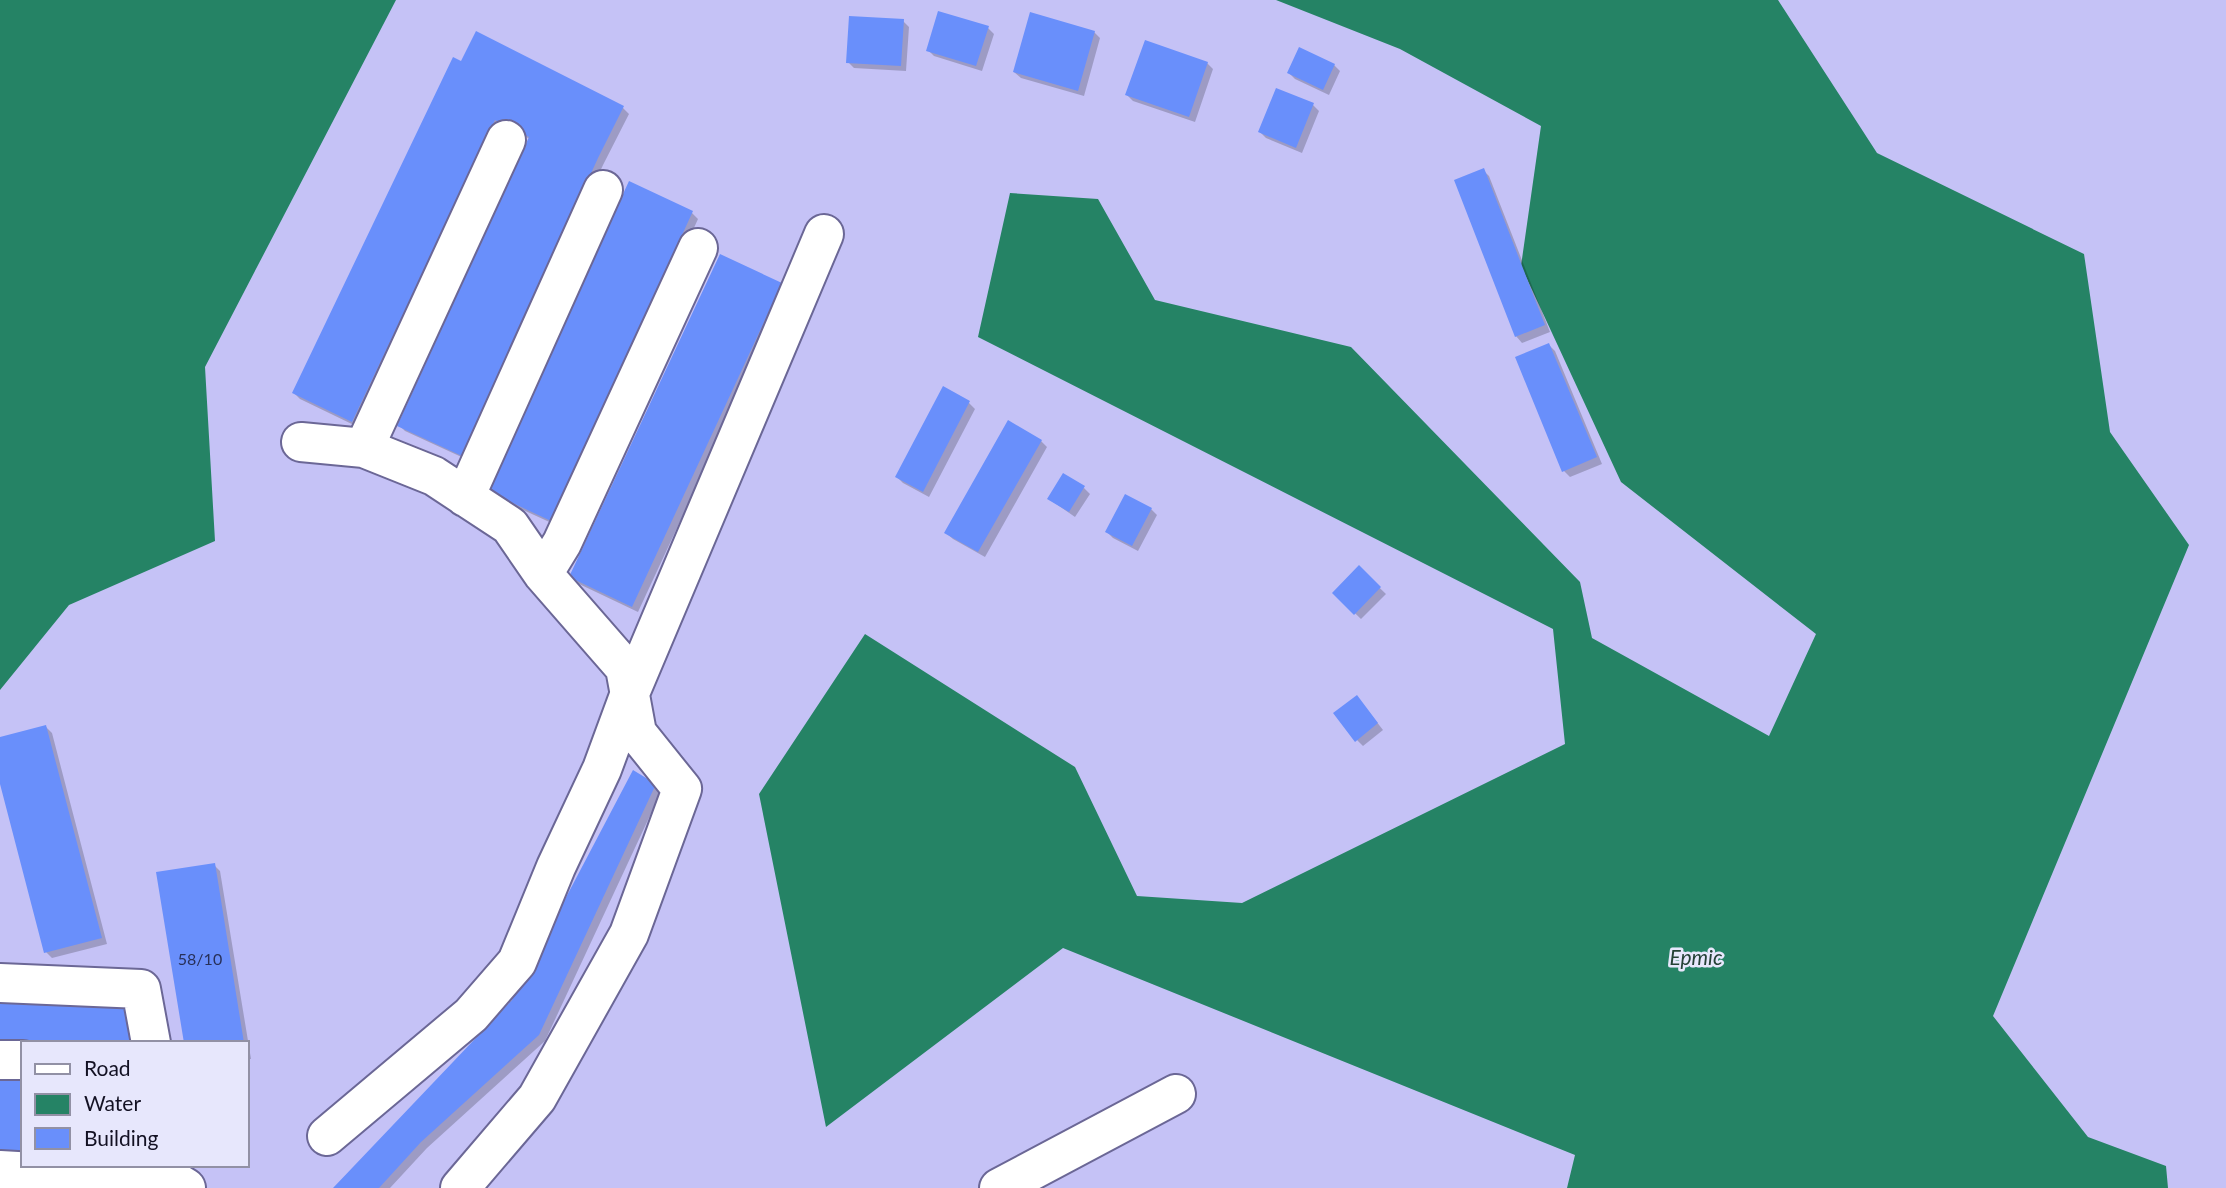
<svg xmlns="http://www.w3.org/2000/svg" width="2226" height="1188" font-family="Lato,sans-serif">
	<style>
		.water { fill: #258365 }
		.shadow { fill: #0003 }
		.building { fill: #698ffb }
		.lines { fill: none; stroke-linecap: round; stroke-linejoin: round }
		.minor-casing { stroke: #6b6796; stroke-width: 42 }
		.minor { stroke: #fff; stroke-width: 38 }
		.labels { text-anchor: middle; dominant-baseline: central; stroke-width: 5; stroke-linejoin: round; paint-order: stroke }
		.number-label { font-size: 16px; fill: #283059 }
		.water-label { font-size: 21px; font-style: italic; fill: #254136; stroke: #e7e7fc }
	</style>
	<rect width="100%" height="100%" fill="#c5c2f6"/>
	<path class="water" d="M0 0H396L205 367 215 541 69 605 0 690Z
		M1276 0H1778L1877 153 2084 254 2110 432 2189 545 1993 1016 2088 1137 2166 1166 2168 1188H1567L1575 1155 1063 948 826 1127 759 794 865 634 1075 767 1137 896 1242 903 1565 744 1553 629 978 337 1010 193 1098 199 1155 300 1351 347 1580 582 1592 638 1769 736 1816 634 1621 482 1521 266 1541 126 1400 49Z"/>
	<path class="shadow" d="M903 21 909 27 906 71 854 68 848 62Z
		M988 28 994 34 982 71 934 56 928 50Z
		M1094 32 1100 38 1084 96 1021 78 1014 72Z
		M477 33 623 108 629 114 603 165 468 460 405 431 399 425 530 139 502 125 358 427 300 399 294 393Z
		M1207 63 1213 69 1195 122 1133 101 1127 95Z
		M1334 65 1340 71 1329 95 1295 79 1289 73Z
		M1313 105 1319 111 1302 153 1266 138 1260 132Z
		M1483 170 1489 176 1550 332 1522 343 1516 336Z
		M630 183 692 213 698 219 558 526 495 497Z
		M721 256 781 285 787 291 638 612 577 583 571 577Z
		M1549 345 1555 351 1602 464 1570 477 1564 471Z
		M943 389 969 403 975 409 929 497 903 483 897 477Z
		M1041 441 1047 447 985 557 953 539 946 533Z
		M1084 488 1090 494 1075 517 1049 499Z
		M1151 509 1157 515 1138 551 1113 538 1107 532Z
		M1359 568 1386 594 1361 619 1334 593Z
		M1362 703 1383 730 1363 746 1357 740Z
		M46 727 52 733 107 944 52 958 46 952 0 777V739Z
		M655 786 661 792 545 1041 427 1148 390 1188H336L514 1001Z
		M214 865 220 871 251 1059H247V1043H186Z
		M0 1003 131 1004 137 1043H23Z"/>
	<path class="building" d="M938 11 989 26 976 66 926 51Z
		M1030 12 1095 31 1078 91 1013 72Z
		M849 16 904 19 901 66 846 63Z
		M476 31 624 106 598 158 462 456 397 426 529 137 495 120 352 422 292 393 453 57 461 61Z
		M1145 40 1208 62 1189 117 1125 95Z
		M1299 47 1335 64 1323 90 1287 73Z
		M1276 88 1314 103 1296 148 1258 132Z
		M1484 168 1545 325 1515 337 1454 180Z
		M629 181 693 211 551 521 487 491Z
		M720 254 782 283 632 607 569 577Z
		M1549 343 1597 457 1562 472 1515 357Z
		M943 386 970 401 923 492 895 477Z
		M1008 420 1042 440 978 552 944 533Z
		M1063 473 1085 486 1069 512 1047 499Z
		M1125 494 1152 508 1132 546 1105 532Z
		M1359 565 1381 587 1354 615 1332 593Z
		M1357 695 1378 723 1355 742 1333 713Z
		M46 725 102 938 44 953 0 784V737Z
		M633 770 656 784 539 1035 421 1142 379 1188H333L512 1000Z
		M215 863 244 1043H184L156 872Z
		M0 1002H132V1041H0Z
		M0 1072H23V1154H0Z"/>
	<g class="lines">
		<g class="minor-casing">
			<path id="minor" d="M301 442 364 448 434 476 510 526 543 574 625 668 637 733 682 789 629 934 537 1098 460 1188
				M364 448 506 140
				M465 497 603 190
				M543 574 562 543 698 248
				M0 983 141 989 151 1043
				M0 1060H23
				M327 1136 471 1015 517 962 556 867 602 769 630 693 824 234
				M0 1170 173 1180 186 1188
				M999 1188 1176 1094"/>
		</g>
		<use href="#minor" class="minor"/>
	</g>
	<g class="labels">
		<g class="number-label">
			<text x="200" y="958">58/10</text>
		</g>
		<g class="water-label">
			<text x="1696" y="956">Ертіс</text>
		</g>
	</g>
	<rect x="21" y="1041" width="228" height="126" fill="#e7e7fc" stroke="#9291a5" stroke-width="2"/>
	<rect x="35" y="1064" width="35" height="10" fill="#ffffff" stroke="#9291a5" stroke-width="2"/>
	<text x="84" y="1076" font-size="21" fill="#131123">Road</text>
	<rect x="35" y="1094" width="35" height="21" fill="#258365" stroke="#9291a5" stroke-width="2"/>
	<text x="84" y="1111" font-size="21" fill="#131123">Water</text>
	<rect x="35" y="1128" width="35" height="21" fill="#698ffb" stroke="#9291a5" stroke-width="2"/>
	<text x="84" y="1146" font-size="21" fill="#131123">Building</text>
</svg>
